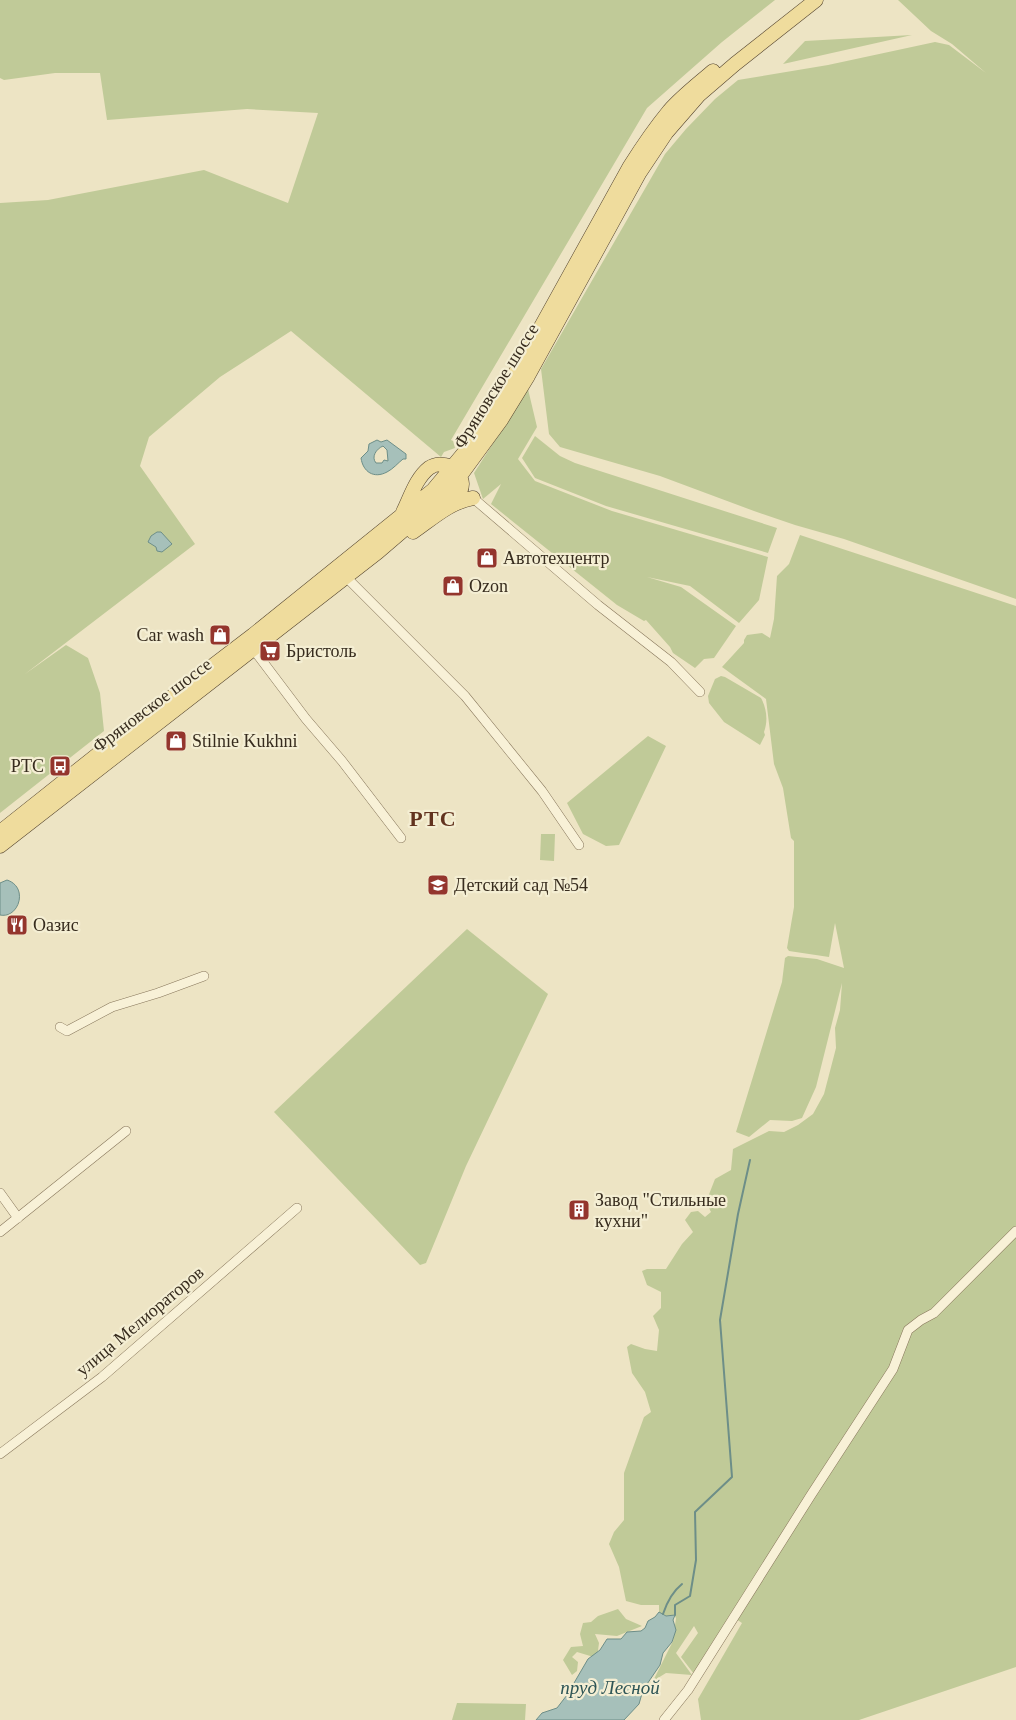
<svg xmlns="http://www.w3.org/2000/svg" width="1016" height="1720" font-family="'Times New Roman',serif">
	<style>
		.green { fill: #c0ca98 }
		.water { fill: #a6c0ba; stroke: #6d8e88; fill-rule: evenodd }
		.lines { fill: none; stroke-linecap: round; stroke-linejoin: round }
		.stream { stroke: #6d8e88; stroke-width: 2 }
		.street-casing { stroke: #87765b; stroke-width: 10 }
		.primary-casing { stroke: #54442f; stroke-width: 15 }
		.street { stroke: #f8f1d7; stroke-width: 9 }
		.primary { stroke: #efdc9d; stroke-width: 14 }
		.labels { text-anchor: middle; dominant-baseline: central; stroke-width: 4.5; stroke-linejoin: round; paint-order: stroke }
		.street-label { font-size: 18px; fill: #372c1e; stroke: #f4eed3 }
		.poi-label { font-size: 18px; fill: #372c1e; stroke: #f4eed3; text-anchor: start }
		.water-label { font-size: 19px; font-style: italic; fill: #2e5556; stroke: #f4eed3 }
		.district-label { font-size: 22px; font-weight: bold; letter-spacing: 1px; fill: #62331f; stroke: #f4eed3 }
	</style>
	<rect width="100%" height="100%" fill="#ede4c4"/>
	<path class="green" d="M0 0H775L722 42 647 108 451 440 453 441 455 448 444 452 441 457 291 331 220 377 149 437 140 466 195 544 25 674 66 645 88 658 100 693 104 731 0 813V203L48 200 204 170 288 203 318 113 247 109 107 120 100 73H55L4 80 0 78Z
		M898 0H1016V599L844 539 795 525 754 511 660 476 560 447 549 434 541 369 665 154 686 129 715 99 738 80 828 65 935 42 949 45 986 73 952 44 931 31Z
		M912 35 783 64 805 41Z
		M528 389 537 427 518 459 535 481 612 511 768 557 759 600 739 623 690 586 647 577 681 587 736 626 714 658 704 659 695 668 673 653 670 647 646 620 644 621 617 605 491 504 501 484 483 499 474 473Z
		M535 436 560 456 575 463 777 528 768 553 606 506 535 478 522 458Z
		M800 535 1016 606V1667L859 1720H701L698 1699 742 1623 733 1617 694 1674 681 1657 698 1633 694 1626 676 1653 692 1675 666 1673 653 1681 673 1641 676 1618 674 1615 666 1616 659 1612V1605H641L626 1601 619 1567 609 1544 614 1532 624 1520V1473L644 1417 651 1412 645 1392 632 1373 627 1347 631 1344 645 1349 657 1351 659 1330 653 1316 661 1308V1292L647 1285 642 1271 647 1269H666L682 1244 693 1232 685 1220 691 1212 698 1211 705 1217 711 1212 706 1202 715 1179 731 1170 733 1149 769 1131 784 1132 798 1125 813 1114 824 1094 836 1048 835 1028 840 1010 842 983 816 1087 802 1118 792 1121 770 1120 749 1137 736 1132 782 982 785 958 788 956 817 959 844 968 835 923 829 957 789 951 787 948 794 907V841L791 838 783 788 774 764 766 699 722 667 744 643V640L747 635 762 633 770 638 774 619 777 576 789 564Z
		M721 676 725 677 761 698C767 709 768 721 764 732L765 735 760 745 724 722 709 703 708 696 715 679Z
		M648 736 666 746 619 845 606 846 583 834 567 803Z
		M541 834H555L554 861 540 860Z
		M467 929 548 994 466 1166 426 1263 420 1265 274 1112Z
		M618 1609 626 1619 642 1626 617 1636 595 1634 599 1643 597 1658 577 1652 572 1657 578 1662 577 1671 572 1675 563 1660 571 1647 583 1646 580 1634 583 1623 591 1622 598 1616Z
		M457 1703 526 1704 525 1720H452Z"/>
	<path class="water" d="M377 440 381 442 387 440 406 454V459H403C398 463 393 469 387 472 374 479 363 472 361 458L368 451 369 444ZM383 446 387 450 388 461 384 460 382 463H376C371 457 376 449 383 446Z
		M157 532H161L172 544 162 552 157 551 156 547 148 542 151 536Z
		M7 880C29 887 19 919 0 915V883Z
		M659 1612 666 1616 675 1615 673 1620 676 1630 672 1642 663 1653 660 1665 643 1690 639 1704 624 1720H536L542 1713 557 1708 567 1695 588 1659 600 1650 607 1639H621L627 1632 641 1631 645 1628 648 1621 655 1617Z"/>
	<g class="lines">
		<path class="stream" d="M663 1614C667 1602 672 1592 682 1584
			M675 1615V1605L690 1596 696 1560 695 1512 732 1477 720 1320 738 1214 750 1160"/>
		<g class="street-casing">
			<path id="street" d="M473 498 598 605 671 662 700 692
				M346 577 465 696 542 791 579 845
				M254 650 306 719 342 761 401 838
				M60 1027 67 1031 112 1007 158 993 204 976
				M0 1193 18 1218
				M0 1232 126 1131
				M0 1454 102 1377 297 1208
				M664 1720 688 1690 811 1495 893 1369 908 1330 921 1320 934 1313 1016 1231"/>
		</g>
		<g class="primary-casing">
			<path id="primary" d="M403 512C410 498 416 478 429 468 442 459 461 468 462 484 462 492 457 498 453 505
				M413 532C432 519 450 502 473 498
				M0 832 127 731 253 635 433 490 478 436 492 415 630 166C642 147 655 128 669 111 682 96 698 84 713 71
				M0 846 378 552 441 498 460 476 501 420 528 376 640 172 666 133 699 95 735 64 816 0"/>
		</g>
		<use href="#street" class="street"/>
		<use href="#primary" class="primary"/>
	</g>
	<defs>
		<g id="shop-square" transform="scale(1.125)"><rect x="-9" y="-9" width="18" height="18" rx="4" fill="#94352d" stroke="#f4eed3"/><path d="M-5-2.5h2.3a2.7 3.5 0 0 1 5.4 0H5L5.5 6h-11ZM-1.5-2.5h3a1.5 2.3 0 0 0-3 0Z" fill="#fff"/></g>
		<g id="supermarket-square" transform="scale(1.125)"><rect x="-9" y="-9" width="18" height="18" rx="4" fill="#94352d" stroke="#f4eed3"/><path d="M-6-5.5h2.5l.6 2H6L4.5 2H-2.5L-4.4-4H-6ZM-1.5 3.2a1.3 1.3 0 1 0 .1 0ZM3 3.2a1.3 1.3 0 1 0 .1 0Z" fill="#fff"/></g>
		<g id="bus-square" transform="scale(1.125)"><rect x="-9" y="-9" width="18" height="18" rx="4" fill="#94352d" stroke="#f4eed3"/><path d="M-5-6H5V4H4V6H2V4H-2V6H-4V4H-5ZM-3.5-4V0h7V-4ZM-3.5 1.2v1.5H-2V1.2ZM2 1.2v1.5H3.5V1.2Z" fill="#fff"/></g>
		<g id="school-square" transform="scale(1.125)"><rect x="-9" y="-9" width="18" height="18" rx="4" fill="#94352d" stroke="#f4eed3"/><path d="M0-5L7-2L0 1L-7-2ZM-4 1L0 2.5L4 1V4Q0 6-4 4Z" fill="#fff"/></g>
		<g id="restaurant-square" transform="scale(1.125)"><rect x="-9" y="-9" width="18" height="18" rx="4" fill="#94352d" stroke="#f4eed3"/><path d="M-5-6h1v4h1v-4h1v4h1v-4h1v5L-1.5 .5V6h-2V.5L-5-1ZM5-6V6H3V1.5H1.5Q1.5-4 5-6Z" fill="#fff"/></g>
		<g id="building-square" transform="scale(1.125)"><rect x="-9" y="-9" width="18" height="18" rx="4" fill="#94352d" stroke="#f4eed3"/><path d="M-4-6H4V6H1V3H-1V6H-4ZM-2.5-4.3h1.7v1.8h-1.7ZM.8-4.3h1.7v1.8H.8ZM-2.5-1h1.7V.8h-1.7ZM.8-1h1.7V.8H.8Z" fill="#fff"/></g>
	</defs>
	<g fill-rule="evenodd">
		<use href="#shop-square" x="487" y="558"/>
		<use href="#shop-square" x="453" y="586"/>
		<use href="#shop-square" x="220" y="635"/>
		<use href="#supermarket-square" x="270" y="651"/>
		<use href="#shop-square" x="176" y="741"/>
		<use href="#bus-square" x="60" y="766"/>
		<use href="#school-square" x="438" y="885"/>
		<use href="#restaurant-square" x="17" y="925"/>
		<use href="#building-square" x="579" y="1210"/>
	</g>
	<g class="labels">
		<g class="street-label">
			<text transform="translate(496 386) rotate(-58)">Фряновское шоссе</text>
			<text transform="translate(152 705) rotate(-37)">Фряновское шоссе</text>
			<text transform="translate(140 1321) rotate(-40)">улица Мелиораторов</text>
		</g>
		<g class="poi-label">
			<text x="503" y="558">Автотехцентр</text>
			<text x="469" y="586">Ozon</text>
			<text x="204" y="635" text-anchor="end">Car wash</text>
			<text x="286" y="651">Бристоль</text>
			<text x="192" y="741">Stilnie Kukhni</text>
			<text x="44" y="766" text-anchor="end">РТС</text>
			<text x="454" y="885">Детский сад №54</text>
			<text x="33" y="925">Оазис</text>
			<text x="595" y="1200">Завод "Стильные<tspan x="595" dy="21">кухни"</tspan></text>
		</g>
		<g class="water-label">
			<text x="610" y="1687">пруд Лесной</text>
		</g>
		<g class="district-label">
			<text x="433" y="818">РТС</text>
		</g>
	</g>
</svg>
